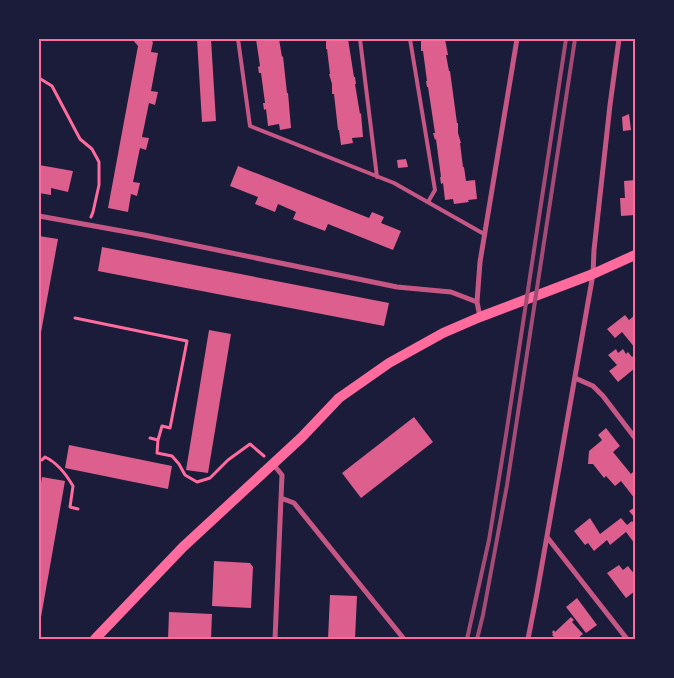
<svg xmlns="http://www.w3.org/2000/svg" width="674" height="678" font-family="'Fira Sans Condensed',sans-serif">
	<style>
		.building { fill: #dd5f8e }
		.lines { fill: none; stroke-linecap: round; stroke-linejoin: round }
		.path { stroke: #ff6b9d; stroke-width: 3 }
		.service { stroke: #c65784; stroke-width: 4 }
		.minor { stroke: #c65784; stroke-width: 5 }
		.secondary { stroke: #ff6b9d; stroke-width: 10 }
		.rail { stroke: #a44b75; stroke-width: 4 }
		.neatline { fill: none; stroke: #ff6b9d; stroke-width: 2 }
	</style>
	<rect width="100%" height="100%" fill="#1b1b3a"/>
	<path class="building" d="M132 39H150L153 42 151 52 158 53 151 91 158 92 155 105 149 103 142 137 149 138 146 150 140 148 133 182 140 183 137 196 131 194 128 212 108 208 138 46Z
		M197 39H211L216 121 202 122Z
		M256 39H279L282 57 283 56 287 93H288L291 128 280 130 279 124 268 126 266 109 264 110 263 103H265L261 73H259L258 67 260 66Z
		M326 39H348L354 77H355L356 84H355L360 114 361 113 363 137 352 138 353 143 341 145 339 130H338L334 94H332V84L329 74H330L327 49H326Z
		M421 39H445L448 55H446L449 71H450L457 123H458V133L461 143H460L463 167H464L466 181 475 180 477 199 468 200 469 202 454 204 453 199 445 200 443 183 441 184 440 177H441L436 139 435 140 433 133H435L428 87H427L426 81H427L423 51H421Z
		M629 114 631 130 623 131 622 117Z
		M406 159 408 167 398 168 397 160Z
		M39 165 73 171 68 192 51 188V195L39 193Z
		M238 166 369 218 372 212 384 217 381 223 401 231 393 250 328 224 325 231 293 219 296 212 278 204 275 212 255 204 258 197 230 186Z
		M635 180V215L621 216 620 198H625L624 181Z
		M39 236 58 239 40 338H39Z
		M102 247 389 303 384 326 98 271Z
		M625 315 629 320 635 315V348L622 332 615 338 607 329Z
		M209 330 231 334 208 473 186 470Z
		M616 349 618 353 623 349 626 354 628 352 632 357 635 354V368L618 382 609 371 617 365 608 355Z
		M414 417 433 442 361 498 342 473Z
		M606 428 620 446 613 452 631 474 635 470V499L621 481 615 486 606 476 604 478 593 464H588L589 451 601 441 602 440 598 435Z
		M69 445 172 466 168 489 65 468Z
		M42 477 65 481 40 623 39 622V494Z
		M635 507V516L634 517 629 511Z
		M590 518 600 534 621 518 627 525 632 521 635 525V544L626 532 610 545 607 540 594 551 588 543 585 545 574 531Z
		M214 561 250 563 253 567 251 608 212 606Z
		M619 565 623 570 628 566 635 575V591L626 598 607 573Z
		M330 595 357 596 355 639H328Z
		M577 598 597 625 586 633 566 607Z
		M169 612 212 614 211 639H168Z
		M571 617 574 620 572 622 583 634 577 639H556L552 635 553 634 552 632 554 630 555 632Z"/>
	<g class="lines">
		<path class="path" d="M39 78 52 86 80 139 92 149 99 162V185L93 212 91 217
			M75 318 187 341 170 428 162 426 158 440
			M150 438 158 440 157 453 172 456 179 464 185 475 197 482 210 478 228 460 250 444 264 456
			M39 460H42L45 457C58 463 66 474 73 486L70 507 78 509"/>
		<path class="service" d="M238 39 250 126 394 183 484 234
			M360 39 377 177
			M410 39 435 190 428 202"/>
		<path class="minor" d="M39 216 144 235 397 287 451 292 477 302
			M480 317 477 302 480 262 517 39
			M575 378 593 386 603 396 635 438
			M273 464 282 475 275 639
			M281 498 294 503 404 639
			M547 537 627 639
			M528 639 537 593 593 274 594 250 610 105 619 39"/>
		<path class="secondary" d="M95 639 183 547 302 437 339 398 389 363 443 333 480 317 593 274 635 255"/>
		<path class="rail" d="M467 639 489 540 506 435 566 39
			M477 639 483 615 507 485 575 39"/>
	</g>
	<rect width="674" height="678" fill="none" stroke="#1b1b3a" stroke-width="80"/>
	<rect x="40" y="40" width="594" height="598" class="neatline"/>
</svg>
